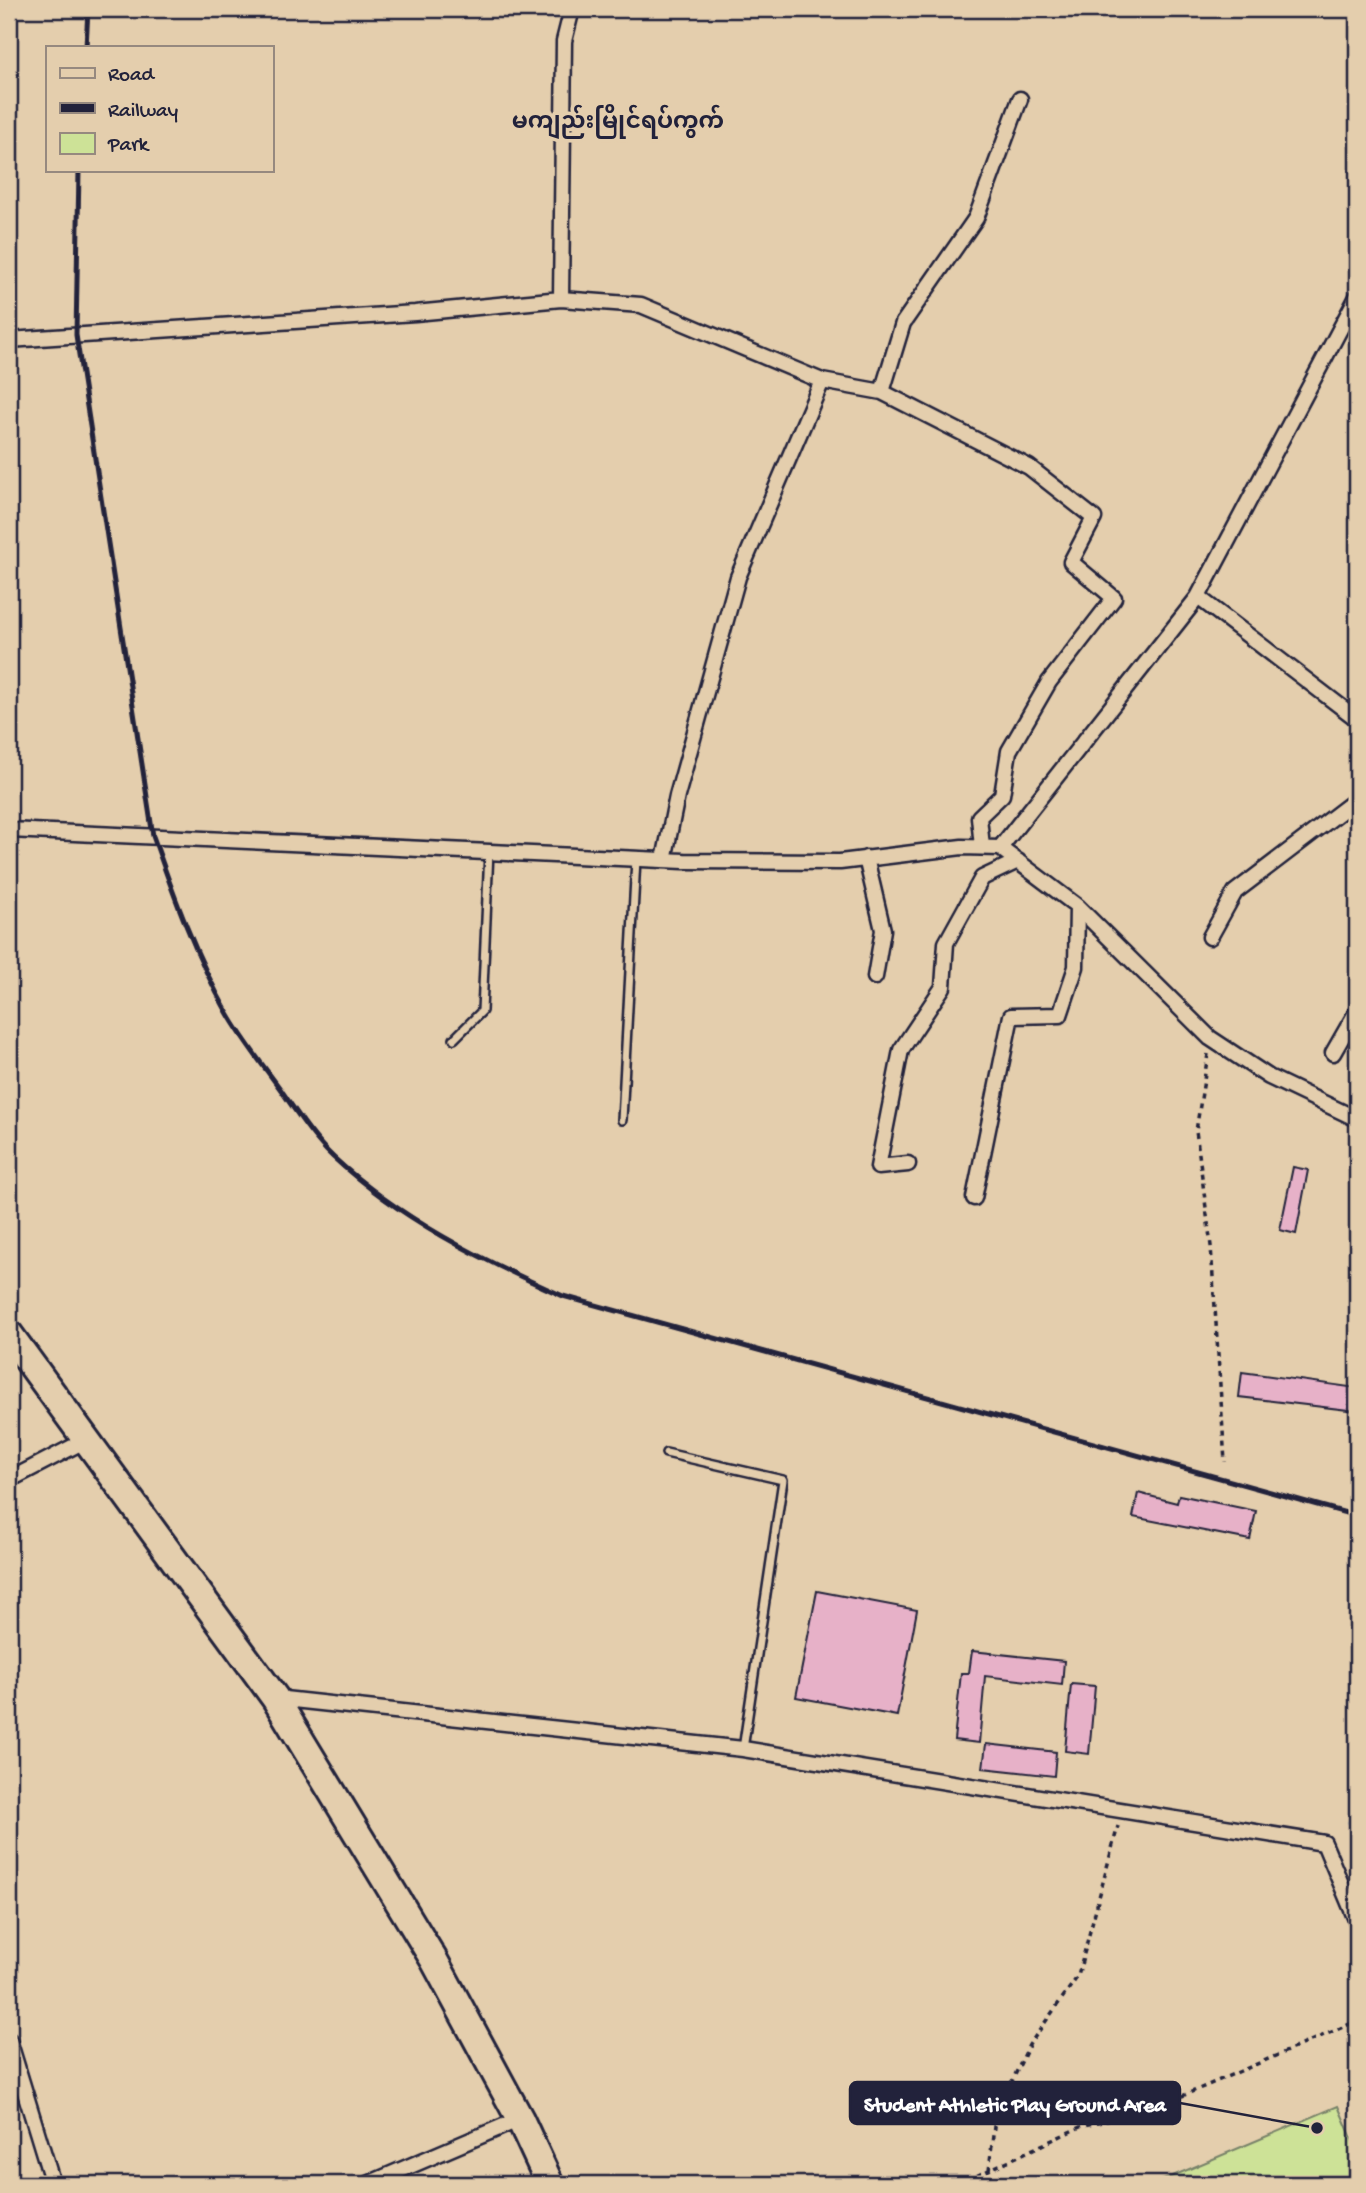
<svg xmlns="http://www.w3.org/2000/svg" width="1366" height="2193" font-family="'Gochi Hand','Noto Sans Myanmar',sans-serif">
	<style>
		.green { fill: #cde297; stroke: #788269; stroke-width: 2 }
		.lines { fill: none; stroke-linecap: round; stroke-linejoin: round }
		.stream { stroke: #6989ab; stroke-width: 5 }
		.building { fill: #e7b1c8; stroke: #22223b; stroke-width: 2 }
		.lane-casing { stroke: #22223b; stroke-width: 12 }
		.street-casing { stroke: #22223b; stroke-width: 19 }
		.highway-casing { stroke: #22223b; stroke-width: 32 }
		.path { stroke: #22223b; stroke-width: 3.5; stroke-dasharray: 5 5; stroke-linecap: butt }
		.lane { stroke: #e4cead; stroke-width: 7 }
		.street { stroke: #e4cead; stroke-width: 14 }
		.highway { stroke: #e4cead; stroke-width: 26 }
		.rail { stroke: #22223b; stroke-width: 5 }
		.labels { text-anchor: middle; dominant-baseline: central; stroke-width: 7; stroke-linejoin: round; paint-order: stroke }
		.quarter-label { font-size: 23px; font-weight: bold; fill: #22223b; stroke: #e4cead }
		.leader { fill: none; stroke: #22223b; stroke-width: 2.5 }
		.callout-dot { fill: #22223b; stroke: #e4cead; stroke-width: 2.5 }
		.callout { fill: #22223b; stroke: #22223b; stroke-width: 2.5 }
		.callout-label { font-size: 21px; text-anchor: middle; font-weight: bold; fill: #fff }
	</style>
	<rect width="100%" height="100%" fill="#e4cead"/>
	<filter id="ink" filterUnits="userSpaceOnUse"><feTurbulence type="fractalNoise" baseFrequency=".0143" numOctaves="2"/><feDisplacementMap in="SourceGraphic" scale="14" xChannelSelector="R" yChannelSelector="G"/><feConvolveMatrix kernelMatrix="1 2 1 2 8 2 1 2 1" color-interpolation-filters="sRGB"/></filter>
	<g filter="url(#ink)">
		<path class="green" d="M1338 2106 1357 2150V2184H1154Z"/>
		<g class="lines">
			<path class="stream" d="M1350 1822 1357 1808"/>
		</g>
		<path class="building" d="M1293 1167 1308 1170 1296 1234 1280 1230Z
			M1242 1372 1357 1388V1411L1239 1397Z
			M1138 1493 1177 1503 1179 1495 1256 1511 1250 1540 1133 1517Z
			M817 1591 917 1610 897 1716 796 1697Z
			M972 1651 1064 1661 1062 1685 985 1676 979 1743 954 1740 961 1673H969Z
			M1071 1684 1095 1686 1089 1754 1065 1751Z
			M986 1744 1056 1752 1054 1776 983 1768Z"/>
		<g class="lines">
			<g class="lane-casing">
				<path id="lane" d="M454 1039 482 1011 489 851
					M622 1120 636 859
					M666 1453 783 1480 743 1749"/>
			</g>
			<g class="street-casing">
				<path id="street" d="M561 299 564 41 572 9
					M9 340 415 313 561 299 641 305 822 381 882 392 1029 467 1094 518 1071 562 1114 598 1049 682 1009 751 1002 795 979 817 982 847
					M882 392 903 323 976 218 1020 99
					M1198 597 1357 719
					M9 830 684 861 840 862 962 847 1000 848 1077 906 1210 1038 1269 1077 1357 1119
					M1000 848 1198 597 1357 297
					M866 858 883 930 875 977
					M664 860 677 796 738 577 822 381
					M1210 937 1235 892 1357 799
					M1333 1053 1357 1011
					M908 1164 878 1167 901 1050 943 987 946 943 982 878 1018 861
					M974 1198 1011 1016 1060 1015 1076 967 1077 906
					M9 1480 84 1441
					M275 1698 743 1749 1324 1843 1357 1922
					M9 2040 53 2184
					M368 2184 520 2119"/>
			</g>
			<g class="highway-casing">
				<path id="highway" d="M9 1334 275 1698 434 1960 520 2119 550 2184"/>
			</g>
			<path class="path" d="M1208 1054 1196 1131 1211 1246 1225 1462
				M989 2170 995 2118 1029 2045 1078 1976 1118 1826
				M959 2184 1080 2127 1145 2112 1357 2021"/>
			<use href="#lane" class="lane"/>
			<use href="#street" class="street"/>
			<use href="#highway" class="highway"/>
			<path class="rail" d="M86 47 88 9
				M79 170 76 335 153 836C174 896 196 957 227 1012 242 1039 263 1065 281 1090 297 1113 313 1138 333 1157 400 1219 480 1259 563 1296L1357 1516"/>
		</g>
	</g>
	<g class="labels">
		<g class="quarter-label">
			<text x="618" y="123">မကျည်းမြိုင်ရပ်ကွက်</text>
		</g>
	</g>
	<path class="leader" d="M1317 2128L1180 2103"/>
	<circle class="callout-dot" cx="1317" cy="2128" r="7"/>
	<rect class="callout" x="850" y="2082" width="330" height="42" rx="7"/>
	<g class="callout-label">
		<text x="1015" y="2111">Student Athletic Play Ground Area</text>
	</g>
	<rect width="1366" height="2193" fill="none" stroke="#e4cead" stroke-width="35"/>
	<rect x="18" y="18" width="1331" height="2158" fill="none" stroke="#22223b" stroke-width="2.5" filter="url(#ink)"/>
	<rect x="46" y="46" width="228" height="126" fill="#e4cead" stroke="#96897f" stroke-width="2"/>
	<rect x="60" y="68" width="35" height="10" fill="#e4cead" stroke="#96897f" stroke-width="2"/>
	<text x="108" y="80" font-size="21" fill="#22223b">Road</text>
	<rect x="60" y="103" width="35" height="10" fill="#22223b" stroke="#96897f" stroke-width="2"/>
	<text x="108" y="116" font-size="21" fill="#22223b">Railway</text>
	<rect x="60" y="133" width="35" height="21" fill="#cde297" stroke="#96897f" stroke-width="2"/>
	<text x="108" y="150" font-size="21" fill="#22223b">Park</text>
</svg>
